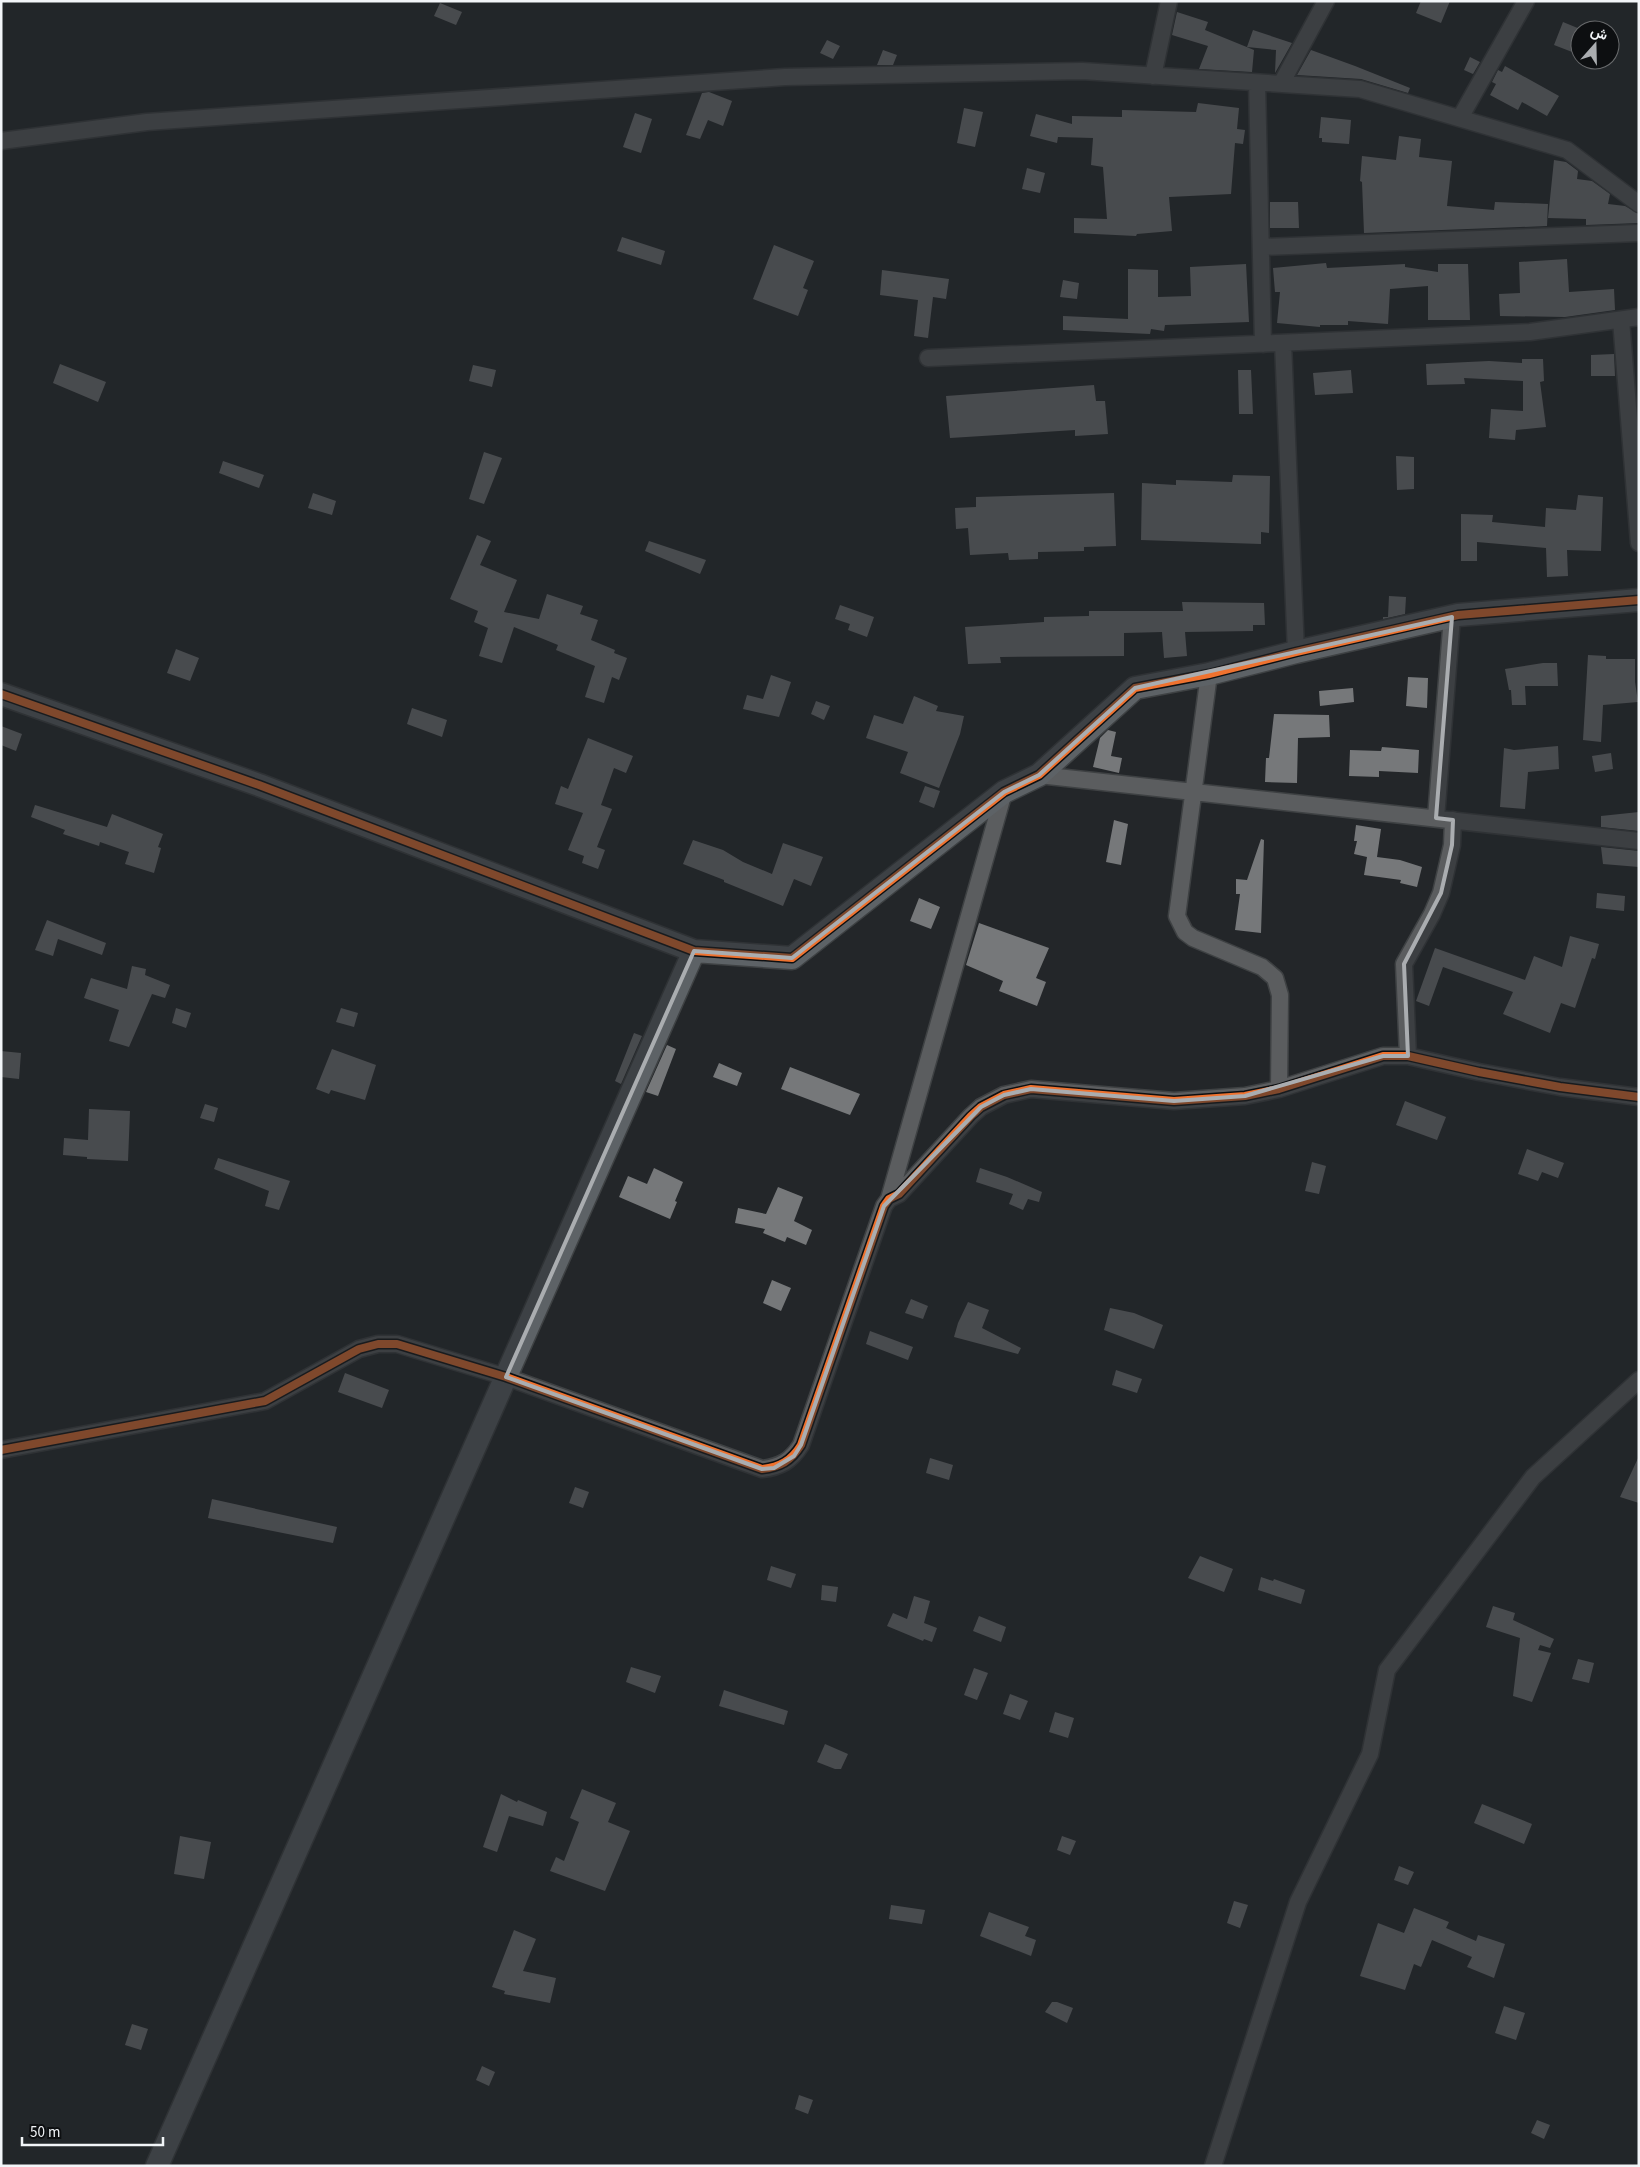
<svg xmlns="http://www.w3.org/2000/svg" width="1640" height="2167" font-family="'Source Sans 3',Vazirmatn,sans-serif">
	<style>
		.building { fill: #76787a }
		.lines { fill: none; stroke-linecap: round; stroke-linejoin: round }
		.street-casing { stroke: #3e4143; stroke-width: 19 }
		.secondary-casing { stroke: #3e4143; stroke-width: 25 }
		.street { stroke: #5b5d5f; stroke-width: 16 }
		.secondary { stroke: #5d6266; stroke-width: 22 }
		.cycleway-casing { stroke: #0d0f11; stroke-width: 11 }
		.cycleway { stroke: #ef722f; stroke-width: 8 }
		.marked { fill: none; stroke: #aaadb0; stroke-width: 4; stroke-linejoin: round }
	</style>
	<rect width="100%" height="100%" fill="#232629"/>
	<path class="building" d="M1421 1H1450L1441 23 1416 13Z
		M440 3 462 12 456 25 434 16Z
		M1177 12 1208 22 1205 30 1254 50 1252 72 1199 69 1208 46 1172 35Z
		M1563 22 1580 29V55L1554 45Z
		M1253 30 1292 43 1275 73 1276 50 1247 47Z
		M827 40 840 46 833 59 820 53Z
		M883 50 897 55 893 65H877Z
		M1311 50 1355 66 1410 88 1408 93 1361 79 1297 75Z
		M1470 57 1480 62 1473 74 1464 70Z
		M1505 66 1559 96 1547 116 1522 102 1518 110 1490 95 1496 84 1492 82 1498 70 1502 72Z
		M709 92 732 101 723 126 708 120 700 139 686 135 702 93Z
		M1198 103 1239 108 1237 129 1245 130 1243 144 1235 143 1231 194 1169 197 1172 231 1137 234 1136 236 1074 233V218L1107 219 1103 167 1091 165 1093 138 1058 137 1057 143 1030 136 1036 114 1072 124V116L1122 117V110L1196 112Z
		M964 108 983 112 975 147 957 143Z
		M635 113 652 119 641 153 623 147Z
		M1321 117 1351 120 1349 144 1322 142V138H1319Z
		M1399 136 1421 139 1419 157 1452 161 1447 206 1494 210 1495 202 1548 204 1547 226 1364 233 1362 182 1360 181 1362 156 1396 160Z
		M1554 160 1566 162 1578 171 1577 179 1592 181 1610 194 1608 204 1625 206 1639 214V223L1586 225V219L1548 218Z
		M1027 168 1045 173 1040 193 1022 189Z
		M1270 202H1298L1299 228H1270Z
		M622 237 665 251 661 265 617 251Z
		M774 245 814 261 803 288 808 290 798 316 753 299Z
		M1567 259 1569 292 1614 289 1615 310 1565 317 1500 316 1499 294 1520 293 1519 262Z
		M1326 263 1327 268 1405 264V267L1438 272V264H1468L1470 320H1428V286L1390 289 1388 324 1348 321V325H1320V327L1277 323 1280 292H1275L1273 268Z
		M1246 264 1249 322 1165 325 1164 331 1151 329 1150 334 1063 330V316L1128 319V269L1158 270V297L1191 296 1190 267Z
		M882 270 949 279 946 299 933 297 928 338 914 336 918 300 880 295Z
		M1063 280 1079 283 1077 299 1060 297Z
		M1614 354 1615 376H1591V355Z
		M1522 359H1543L1544 381 1540 382 1546 427 1516 430 1515 440 1489 438 1491 409 1523 411V381L1464 378 1465 384 1427 385 1426 364 1489 361 1522 363Z
		M60 364 106 382 98 402 53 383Z
		M473 365 496 370 492 387 469 381Z
		M1238 370H1251L1253 414H1239Z
		M1351 370 1353 393 1315 395 1313 373Z
		M1094 385 1096 401H1105L1108 434 1075 436V430L950 438 946 396Z
		M484 452 502 458 484 504 469 499Z
		M1396 456 1414 457V489L1397 490Z
		M223 461 264 475 259 488 219 473Z
		M1233 475 1270 476 1269 533 1261 532V544L1141 540 1142 483 1176 485V480L1232 482Z
		M313 493 336 501 332 515 308 508Z
		M1114 493 1116 546 1084 547V551L1038 552V559L1009 560 1008 553 970 555 968 528 956 529 955 508 976 507V497Z
		M1578 495 1603 497 1601 551 1567 550 1568 576 1547 577 1546 548 1477 542V561H1461V514L1493 515 1492 522 1545 527 1546 508 1576 510Z
		M477 535 491 541 480 565 517 580 504 612 539 619 547 594 583 606 580 614 598 620 591 640 615 650 614 653 627 658 619 680 612 677 604 703 585 697 595 666 556 650 558 645 514 627 502 663 479 656 488 628 474 622 478 611 450 599Z
		M649 541 706 560 700 574 645 551Z
		M1389 596 1406 597 1405 614 1383 619V617H1388Z
		M1182 602 1264 603 1265 625H1253V631L1185 632 1187 656 1164 658 1162 632 1124 633V656L1000 657 1001 663 968 664 965 627 1044 622V617L1089 616V611H1183Z
		M840 605 874 617 867 637 848 630 850 624 835 619Z
		M176 649 199 658 190 681 167 673Z
		M1588 655 1606 656V659H1635V682L1638 702 1603 705 1601 742 1583 740Z
		M1543 663H1557L1558 686H1525L1526 705H1512L1511 690H1509L1505 669Z
		M771 675 791 682 779 717 743 709 747 695 763 699Z
		M1408 677 1428 678 1427 708 1406 706Z
		M1353 688 1354 702 1320 706 1319 691Z
		M914 696 938 706 936 711 964 716 960 734 939 788 900 773 908 752 866 738 874 715 903 724Z
		M816 701 830 706 824 720 811 714Z
		M412 708 447 720 442 737 407 724Z
		M1274 714 1329 715 1330 737 1298 738 1297 783 1265 782 1266 758H1269Z
		M1 726 22 734 16 751 1 745Z
		M1108 730 1116 732 1111 756 1122 758 1119 773 1093 767 1100 738Z
		M588 738 633 756 626 773 614 768 601 805 612 809 597 847 605 850 598 869 582 863 584 856 568 850 583 813 555 804 561 786 568 789Z
		M1558 746 1559 769 1528 772 1525 809 1500 807 1504 748 1514 750Z
		M1382 747 1419 750 1418 773 1379 771V777L1349 776 1350 750 1381 751Z
		M1611 753 1613 769 1595 772 1592 756Z
		M925 786 940 791 934 808 919 802Z
		M35 805 107 827 112 814 163 834 158 847 161 848 154 873 125 864 129 852 100 842 99 846 63 834 65 830 31 817Z
		M1639 812V831L1601 827V816Z
		M1114 820 1128 824 1121 865 1106 862Z
		M1356 825 1381 829 1377 857 1400 860 1422 867 1417 887 1400 883 1401 880 1364 875 1367 857 1354 854 1357 841H1354Z
		M1261 839 1264 840 1261 933 1235 930 1240 894H1236V879L1247 880Z
		M693 840 723 850 743 862 772 874 783 843 823 857 811 886 794 879 783 906 724 882V880L683 864Z
		M1601 847 1639 851V867L1603 864Z
		M1597 893 1625 896 1624 911 1596 908Z
		M919 898 940 907 931 929 910 921Z
		M47 920 106 943 102 955 58 939 53 956 35 950Z
		M979 923 1049 948 1036 978 1046 982 1037 1006 999 991 1003 981 966 965Z
		M1570 936 1599 944 1595 959 1592 958 1575 1008 1561 1003 1550 1033 1503 1014 1513 992 1443 967 1429 1006 1416 1001 1435 948 1525 980 1534 956 1562 967Z
		M132 966 146 969 145 975 170 985 165 998 152 994 129 1047 109 1041 119 1010 84 998 91 978 127 989Z
		M176 1008 191 1013 186 1028 172 1023Z
		M341 1008 358 1013 354 1027 336 1022Z
		M634 1033 642 1036 621 1084 615 1081Z
		M667 1045 676 1049 658 1096 646 1092Z
		M332 1049 376 1065 365 1100 331 1090 329 1094 316 1089Z
		M1 1051 21 1053 19 1079 1 1077Z
		M719 1063 742 1073 737 1086 713 1077Z
		M790 1067 860 1094 850 1115 781 1089Z
		M1405 1101 1446 1117 1437 1140 1396 1125Z
		M205 1104 218 1108 214 1122 200 1118Z
		M89 1109 130 1111 128 1161 87 1159V1157L63 1155 64 1138 88 1140Z
		M1527 1149 1564 1163 1558 1178 1542 1172 1538 1181 1518 1174Z
		M218 1158 290 1181 279 1210 265 1206 269 1191 214 1169Z
		M1312 1162 1326 1166 1319 1194 1305 1191Z
		M654 1168 683 1182 675 1201 677 1202 670 1219 619 1197 628 1176 647 1184Z
		M980 1168 1007 1177 1042 1192 1039 1202 1028 1199 1023 1210 1009 1204 1013 1194 976 1182Z
		M778 1187 803 1197 794 1221 812 1230 806 1245 787 1237 785 1242 763 1233 765 1229 735 1223 738 1208 766 1214Z
		M772 1280 791 1288 781 1311 763 1303Z
		M911 1299 928 1306 923 1319 905 1313Z
		M968 1302 989 1310 982 1328 1021 1348 1018 1354 954 1337 958 1323Z
		M1110 1308 1134 1313 1163 1325 1154 1349 1104 1330Z
		M870 1331 913 1347 908 1360 866 1344Z
		M1116 1370 1142 1379 1137 1393 1112 1385Z
		M345 1373 389 1390 382 1408 338 1392Z
		M1639 1456V1503L1620 1497Z
		M930 1458 953 1465 949 1480 926 1473Z
		M575 1487 589 1492 583 1508 569 1503Z
		M212 1499 337 1527 333 1543 208 1518Z
		M1200 1556 1233 1569 1224 1592 1188 1578Z
		M771 1566 796 1574 791 1588 767 1580Z
		M1261 1577 1273 1581 1274 1579 1305 1590 1301 1604 1258 1590Z
		M822 1585 838 1587 836 1602 821 1600Z
		M914 1596 930 1601 924 1623 937 1628 932 1642 924 1639 923 1641 887 1626 893 1613 907 1619Z
		M1493 1606 1515 1613 1513 1620 1554 1639 1550 1648 1540 1645 1538 1650 1551 1653 1532 1702 1513 1696 1520 1638 1486 1627Z
		M979 1616 1006 1627 1001 1642 973 1631Z
		M1578 1659 1594 1663 1589 1683 1572 1679Z
		M631 1667 661 1676 655 1693 626 1682Z
		M974 1668 988 1673 977 1700 964 1695Z
		M724 1690 788 1711 784 1725 719 1706Z
		M1010 1694 1028 1701 1020 1720 1003 1714Z
		M1055 1712 1074 1718 1068 1738 1049 1732Z
		M825 1744 848 1754 841 1769H835L817 1762Z
		M582 1789 616 1803 608 1822 630 1831 605 1891 550 1871 556 1857 564 1861 579 1822 570 1818Z
		M501 1794 517 1802 518 1800 547 1812 543 1826 509 1816 497 1852 483 1847Z
		M1482 1804 1532 1824 1524 1844 1474 1823Z
		M180 1836 211 1842 204 1879 174 1874Z
		M1062 1836 1076 1841 1070 1855 1057 1850Z
		M1399 1866 1414 1872 1408 1885 1394 1880Z
		M1234 1901 1248 1905 1240 1928 1227 1923Z
		M891 1905 925 1910 922 1924 889 1919Z
		M1414 1908 1449 1922 1446 1928 1476 1941 1478 1935 1505 1944 1494 1978 1467 1967 1472 1957 1432 1940 1421 1967 1414 1964 1405 1990 1360 1976 1378 1923 1404 1933Z
		M989 1912 1029 1927 1025 1936 1036 1940 1031 1956 980 1936Z
		M514 1930 536 1939 523 1971 556 1978 550 2003 504 1994 505 1991 492 1987Z
		M1052 2002H1057L1073 2008 1067 2023 1045 2012Z
		M1504 2006 1525 2013 1516 2040 1495 2033Z
		M132 2024 148 2029 141 2050 125 2045Z
		M482 2066 495 2072 489 2086 476 2080Z
		M799 2095 813 2100 808 2114 795 2109Z
		M1537 2120 1550 2125 1544 2139 1531 2133Z"/>
	<g class="lines">
		<g class="street-casing">
			<path id="street" d="M1153 76 1169 1
				M1257 83 1263 344
				M1281 84 1326 1
				M1460 118 1526 1
				M1 141 147 122 785 77 1082 71 1360 89 1567 150 1639 204
				M1261 247 1639 233
				M1621 320 1639 543
				M1283 343 1296 652
				M928 358 1530 332 1639 317
				M1209 674 1177 916 1185 932 1193 938 1262 967 1275 978 1280 995 1279 1089
				M1039 775 1639 841
				M1436 818 1452 617
				M1408 1056 1404 964 1432 914 1441 893 1452 845 1453 820
				M889 1199 1004 792
				M1 1450 265 1401 359 1349 378 1344H397L506 1377 762 1469C780 1467 791 1461 801 1445L884 1206 889 1199 899 1194 971 1116 981 1107 1004 1095 1031 1089 1174 1101 1245 1096 1279 1089 1383 1056H1408L1479 1072 1560 1087 1639 1097
				M1213 2166 1298 1902 1370 1754 1387 1670 1533 1477 1639 1380"/>
		</g>
		<g class="secondary-casing">
			<path id="secondary" d="M1 694 259 785 694 951 792 958 1004 792 1039 775 1135 688 1209 674 1296 652 1458 615 1639 600
				M157 2166 694 951"/>
		</g>
		<use href="#street" class="street"/>
		<use href="#secondary" class="secondary"/>
		<g class="cycleway-casing">
			<path id="cycleway" d="M1 694 259 785 694 951 792 958 1004 792 1039 775 1135 688 1209 674 1296 652 1458 615 1639 600
				M1 1450 265 1401 359 1349 378 1344H397L506 1377 762 1469C780 1467 791 1461 801 1445L884 1206 889 1199 899 1194 971 1116 981 1107 1004 1095 1031 1089 1174 1101 1245 1096 1279 1089 1383 1056H1408L1479 1072 1560 1087 1639 1097"/>
		</g>
		<use href="#cycleway" class="cycleway"/>
	</g>
	<path d="M0 0H1640V2167H0ZM1452 617 1436 818 1453 820 1452 845 1441 893 1404 964 1408 1056H1383L1245 1096 1174 1101 1031 1089 1004 1095 981 1107 884 1206 801 1445 794 1456 774 1468 762 1469 506 1377 694 951 792 958 1004 792 1039 775 1135 688Z" fill="#232629" fill-opacity=".55" fill-rule="evenodd"/>
	<path class="marked" d="M1452 617 1436 818 1453 820 1452 845 1441 893 1404 964 1408 1056H1383L1245 1096 1174 1101 1031 1089 1004 1095 981 1107 884 1206 801 1445 794 1456 774 1468 762 1469 506 1377 694 951 792 958 1004 792 1039 775 1135 688Z"/>
	<rect width="1640" height="2167" fill="none" stroke="#f2f5f8" stroke-width="5"/>
	<g transform="translate(1595 45) rotate(20)"><circle r="24" fill="#0d0f11" stroke="#696b6d"/>
	<path d="M0-4L9 19L0 12L-9 19Z" fill="#aaadb0"/>
	<text y="-8" font-size="14" font-weight="bold" text-anchor="middle" fill="#f2f5f8">ش</text>
	</g>
	<path d="M22 2137v8h141v-8" fill="none" stroke="#f2f5f8" stroke-width="2.5"/>
	<text x="30" y="2137" font-size="15" fill="#f2f5f8" stroke="#0d0f11" stroke-width="4" paint-order="stroke">50 m</text>
</svg>
